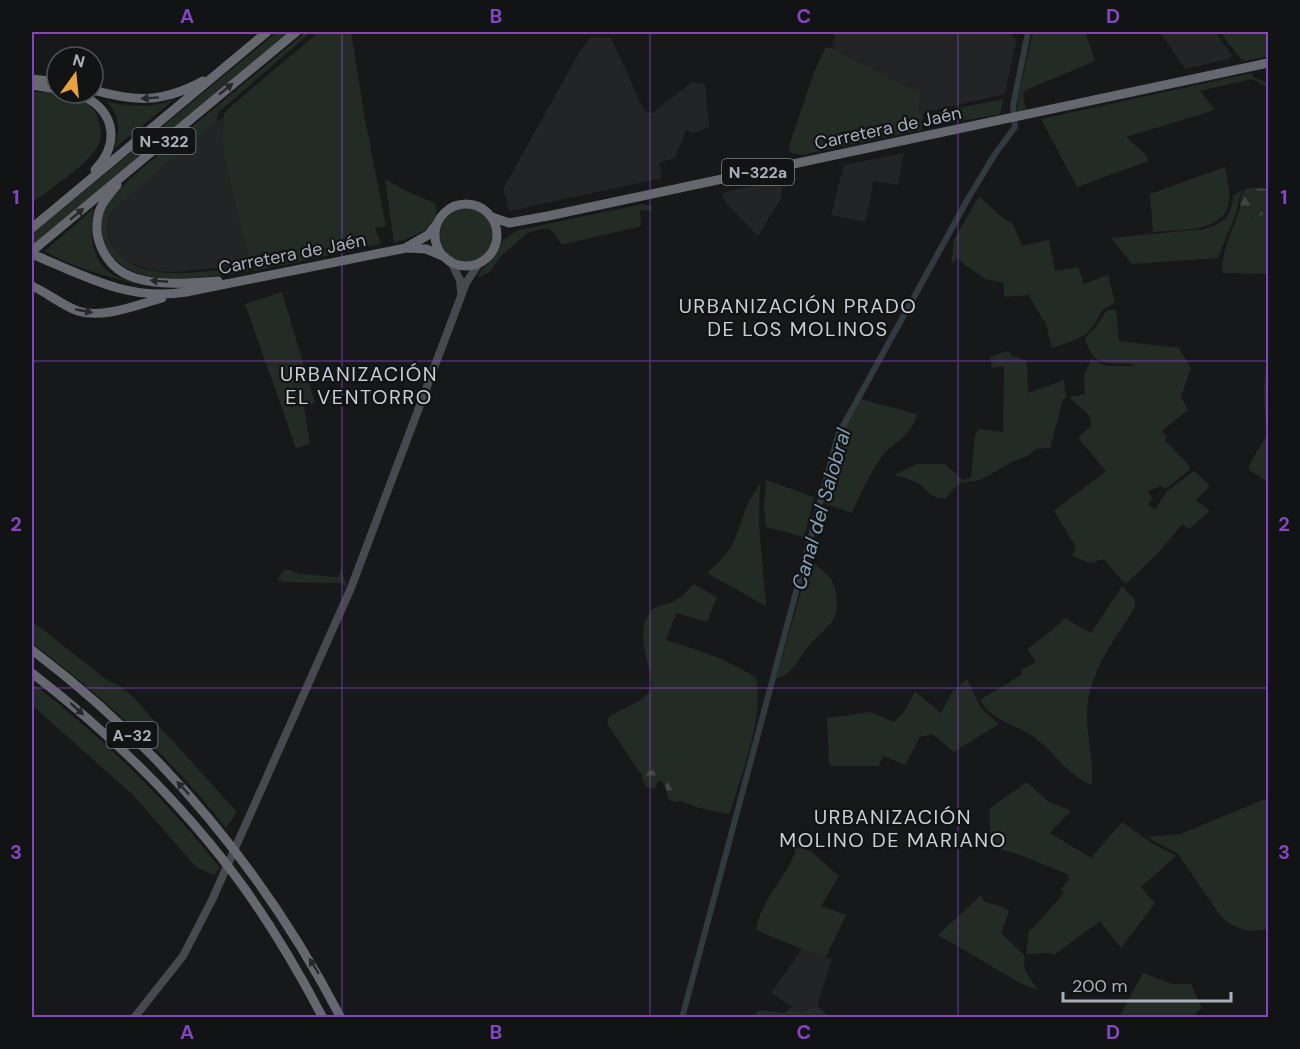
<svg xmlns="http://www.w3.org/2000/svg" width="1300" height="1049" font-family="'DM Sans',sans-serif">
	<style>
		.built { fill: #232426 }
		.green { fill: #232c24 }
		.forest { fill: url(#forest-firs) }
		.lines { fill: none; stroke-linecap: round; stroke-linejoin: round }
		.canal { stroke: #303a3f; stroke-width: 6 }
		.secondary { stroke: #47494e; stroke-width: 8 }
		.highway { stroke: #65686f; stroke-width: 9 }
		.oneway { fill: #27282b }
		.grid { fill: none; stroke: #8446be; stroke-width: 1.5; stroke-opacity: 0.55 }
		.labels { text-anchor: middle; dominant-baseline: central; stroke-width: 4.5; stroke-linejoin: round; paint-order: stroke }
		.shield { fill: #121314; stroke: #7c8188; stroke-width: 1.5 }
		.shield-label { font-size: 16px; font-weight: bold; fill: #aab0b9 }
		.street-label { font-size: 18px; fill: #aab0b9; stroke: #121314 }
		.neighbourhood-label { font-size: 20px; letter-spacing: 1.5px; fill: #cbced5; stroke: #121314 }
		.water-label { font-size: 20px; font-style: italic; fill: #83a0b2; stroke: #121314 }
		.neatline { fill: none; stroke: #8446be; stroke-width: 2 }
		.grid-label { font-size: 20px; text-anchor: middle; font-weight: bold; fill: #8446be }
	</style>
	<defs>
		<pattern id="forest-firs" width="22" height="20" patternUnits="userSpaceOnUse" patternTransform="scale(1.5)"><rect width="22" height="20" fill="#232c24"/><path d="M5 1l3.5 6h-7zM16 11l3.5 6h-7z" fill="#404842"/></pattern>
	</defs>
	<rect width="100%" height="100%" fill="#171819"/>
	<path class="built" d="M835 32H1010L1016 41 1005 94 918 114 919 93 832 48Z
		M1160 32H1215L1232 55 1229 59 1185 69Z
		M591 37 611 38 644 110 652 113 692 82 705 84 709 127 694 133 686 130 675 158 659 163 662 178 509 211 503 189 580 51Z
		M224 117 222 131 241 229 252 265 174 272 152 271 124 260 114 249 108 236 110 211 216 121Z
		M904 153 898 185 874 181 865 222 831 215 844 165Z
		M783 179 781 198 758 236 727 204 722 193Z
		M802 949 832 959 817 1006 800 1012 771 993Z"/>
	<path class="green" d="M277 32H291L32 245V234Z
		M306 32H311L219 112 216 121 110 212C109 219 107 228 108 235 108 240 113 247 117 252 145 286 213 270 252 265L241 229 224 152 222 131 224 115 226 111 251 89 319 32H351L365 119 386 226 375 228 381 244C326 255 271 270 215 276 195 278 175 280 155 277 135 274 116 266 106 248 88 220 116 192 135 174Z
		M1033 32H1085L1095 61 1026 90 1023 94 1026 110 1017 112 1018 98Z
		M1220 32H1268V56L1245 61 1240 58Z
		M826 47 832 48 920 93 918 113H923L922 130 802 155 791 153 789 146 814 72Z
		M1252 73 1253 77 1266 82 1268 80V87L1252 79 1200 91 1215 110 1126 137 1147 156 1148 161 1077 187 1041 119Z
		M32 92C51 92 85 94 96 113 98 117 99 123 100 127 102 134 101 142 96 149 82 169 51 188 32 203Z
		M175 99 116 147H115C120 129 120 116 107 102 131 106 151 109 175 99Z
		M1004 99 1000 114 927 127 928 114Z
		M1225 167C1227 177 1230 189 1229 200 1226 234 1177 229 1153 232L1150 194Z
		M385 179 408 192 435 203C444 226 412 238 394 243Z
		M1244 189 1240 195 1236 214 1218 258 1132 264 1111 238 1204 229C1223 224 1232 217 1233 196Z
		M980 197 1000 216 1013 224 1022 246 1049 240 1055 271 1078 267 1084 284 1108 275 1115 303C1096 311 1102 316 1090 330 1081 340 1064 343 1052 348L1045 320H1043L1029 295 1004 297V283L985 279 957 259 951 265 954 240 978 198Z
		M643 204 652 206 651 211 640 210 641 226 638 227 565 244H561L554 233 549 229H542L527 233 500 257 490 272 477 278 480 272 497 253 503 240 518 230Z
		M94 208C89 234 90 265 119 278 128 281 138 283 147 286 112 278 75 269 45 251Z
		M440 235a27 27 0 1 1 54 0a27 27 0 1 1-54 0Z
		M1240 209 1253 217 1268 212 1267 274 1222 273C1222 249 1232 231 1240 209Z
		M282 292 315 403 304 407 310 444 296 448 245 304Z
		M1107 310H1116L1119 341 1179 348 1191 368 1181 397 1188 410 1162 431 1167 437 1165 440 1190 467V470L1165 489 1161 486 1148 491 1152 499 1148 505 1155 509 1167 491 1194 471 1210 486 1196 500 1210 511 1189 529 1182 524 1160 551 1127 583 1123 582 1104 559 1090 563 1072 556 1076 547 1054 511 1106 471 1078 438 1092 425 1089 415 1069 397 1085 394 1084 375 1091 359 1107 366H1133L1132 364C1108 363 1092 367 1085 338L1096 327Z
		M1267 350H1268V482L1249 470V465L1266 436 1264 390Z
		M1007 351 1013 356 1027 361 1028 393 1064 380 1066 397 1063 399 1050 448 1036 449 1028 456 1014 461 980 480 961 483 956 486 946 498C931 500 928 489 917 483 908 478 898 476 889 473L896 474 917 464H945L963 480 971 478 975 435 979 429 1003 432 1004 366 992 368 990 357Z
		M860 399 917 414C913 434 897 440 884 454 873 466 859 497 852 513L823 503 842 434Z
		M766 480 814 497 804 537 766 527 764 507Z
		M760 483 759 524 766 606 707 573C735 549 734 541 746 508 749 499 756 492 760 483Z
		M808 558C813 563 826 573 829 576 838 588 841 612 830 624 822 633 812 640 805 651 797 662 790 676 776 679L802 588Z
		M341 568 347 588 340 583 285 582 278 580 281 573 287 569 300 574 337 577 340 574Z
		M694 584 717 597 707 622 676 613 666 640C698 650 728 659 756 678 764 719 742 770 731 811L728 814 700 808 680 801 677 796C677 785 679 775 682 764L678 761 641 774 608 725 607 719 610 716C621 709 641 703 649 692 660 676 629 639 651 611 658 604 669 605 676 600 683 596 688 589 694 584Z
		M1122 586 1135 600V607C1114 641 1087 674 1087 716 1087 739 1094 762 1092 785 1065 774 1056 753 1034 737 1016 724 991 721 980 700L1022 674 1021 670 1036 662 1027 649 1050 632 1065 618 1091 633Z
		M32 621 107 680 120 686 132 696 237 812 226 828C171 757 103 697 32 643Z
		M967 679 981 708 999 724 954 752 932 734 920 737 905 765 883 756 879 766H832L829 764 827 718 870 712 894 722 905 711 915 691 941 713 952 692Z
		M32 683C102 737 165 798 220 868L214 875 196 867 134 796 32 705Z
		M1027 782 1047 801 1071 811 1050 833 1091 858 1122 822 1150 842 1176 856 1141 887 1155 903 1121 948 1100 921 1054 955 1051 953 1026 954 1029 929H1032L1064 893 1061 889 1069 879 1067 874 1023 856 1000 849 993 841 990 832V808Z
		M1268 798V929C1249 933 1238 930 1222 918L1178 854 1147 837 1180 834Z
		M792 844 812 852 839 876 821 906 846 915 826 957 802 949 756 930C761 900 784 880 795 853Z
		M981 895 985 902 1003 907 1009 911 1001 933 1024 955 1025 971 1038 990 1022 984 938 935Z
		M1143 973 1173 984H1191L1202 1008 1191 1017H1121L1120 1015Z
		M817 1006 830 1017H751L760 1010 784 1013 792 1007 800 1012Z"/>
	<path class="forest" d="M1255 188 1268 189V212L1256 218 1240 209 1241 197 1246 189Z
		M678 761 682 764C679 775 678 784 677 796L680 801 674 802 668 799C666 790 667 785 659 780L655 788 646 787 641 774Z"/>
	<g class="lines">
		<path class="canal" d="M682 1018 838 435 969 197 995 154 1015 127 1013 106 1028 32"/>
		<path class="secondary" d="M450 260 460 280 461 292
			M134 1018 183 956 212 900 351 588 466 283 479 263"/>
		<path class="highway" d="M32 79 57 82
			M32 85 57 89
			M93 90C136 102 162 103 203 81
			M75 93C113 105 123 141 95 170
			M117 185C110 194 102 202 99 212 91 240 107 269 135 278 161 286 191 283 218 281
			M435 235a31 31 0 1 1 62 0a31 31 0 1 1-62 0Z
			M492 217 509 223 548 216 1268 63
			M32 228 267 32
			M407 247 428 235 436 225
			M32 251 296 32
			M32 254C82 275 129 302 186 292L406 248 426 249 445 257
			M32 286C48 293 61 305 78 311 103 319 137 305 162 298
			M32 650C163 749 265 872 341 1018
			M32 673C112 735 186 807 245 889 274 930 300 974 323 1018"/>
	</g>
	<defs><path id="oneway-solid" d="M-6-.8H1V-3.2L6.5 0L1 3.2V.8H-6Z" transform="scale(1.5)"/></defs>
	<g class="oneway">
		<use href="#oneway-solid" transform="translate(226 89) rotate(-39)"/>
		<use href="#oneway-solid" transform="translate(150 98) rotate(176)"/>
		<use href="#oneway-solid" transform="translate(77 214) rotate(-40)"/>
		<use href="#oneway-solid" transform="translate(159 281) rotate(-175)"/>
		<use href="#oneway-solid" transform="translate(84 311) rotate(11)"/>
		<use href="#oneway-solid" transform="translate(77 709) rotate(42)"/>
		<use href="#oneway-solid" transform="translate(183 788) rotate(-133)"/>
		<use href="#oneway-solid" transform="translate(314 966) rotate(-121)"/>
	</g>
	<path class="grid" d="M342 32V1018M650 32V1018M958 32V1018M32 361H1268M32 688H1268"/>
	<g class="labels">
		<g class="shield">
			<rect x="132.5" y="128" width="63" height="26" rx="4.5"/>
			<rect x="722" y="159" width="72" height="26" rx="4.5"/>
			<rect x="106.5" y="722" width="51" height="26" rx="4.5"/>
		</g>
		<g class="shield-label">
			<text x="164" y="141">N-322</text>
			<text x="758" y="172">N-322a</text>
			<text x="132" y="735">A-32</text>
		</g>
		<g class="street-label">
			<text transform="translate(888 128) rotate(-12)">Carretera de Jaén</text>
			<text transform="translate(292 254) rotate(-11)">Carretera de Jaén</text>
		</g>
		<g class="neighbourhood-label">
			<text x="798" y="306">URBANIZACIÓN PRADO<tspan x="798" dy="23">DE LOS MOLINOS</tspan></text>
			<text x="359" y="374">URBANIZACIÓN<tspan x="359" dy="23">EL VENTORRO</tspan></text>
			<text x="893" y="817">URBANIZACIÓN<tspan x="893" dy="23">MOLINO DE MARIANO</tspan></text>
		</g>
		<g class="water-label">
			<text transform="translate(821 509) rotate(-74)">Canal del Salobral</text>
		</g>
	</g>
	<rect width="1300" height="1049" fill="none" stroke="#121314" stroke-width="66"/>
	<g transform="translate(75 75) rotate(15)"><circle r="28" fill="#121314" stroke="#4f5256" stroke-width="1.5"/>
	<path d="M0-4.5L10 22L0 15L-10 22Z" fill="#eba13d"/>
	<text y="-9" font-size="16" font-weight="bold" text-anchor="middle" fill="#aab0b9">N</text>
	</g>
	<path d="M1063 992v9h168v-9" fill="none" stroke="#aab0b9" stroke-width="3"/>
	<text x="1072" y="992" font-size="18" fill="#aab0b9" stroke="#121314" stroke-width="4.5" paint-order="stroke">200 m</text>
	<rect x="33" y="33" width="1234" height="983" class="neatline"/>
	<g class="grid-label">
		<text x="187" y="23">A</text>
		<text x="496" y="23">B</text>
		<text x="804" y="23">C</text>
		<text x="1113" y="23">D</text>
		<text x="16" y="204">1</text>
		<text x="1284" y="204">1</text>
		<text x="16" y="531">2</text>
		<text x="1284" y="531">2</text>
		<text x="16" y="859">3</text>
		<text x="1284" y="859">3</text>
		<text x="187" y="1039">A</text>
		<text x="496" y="1039">B</text>
		<text x="804" y="1039">C</text>
		<text x="1113" y="1039">D</text>
	</g>
</svg>
